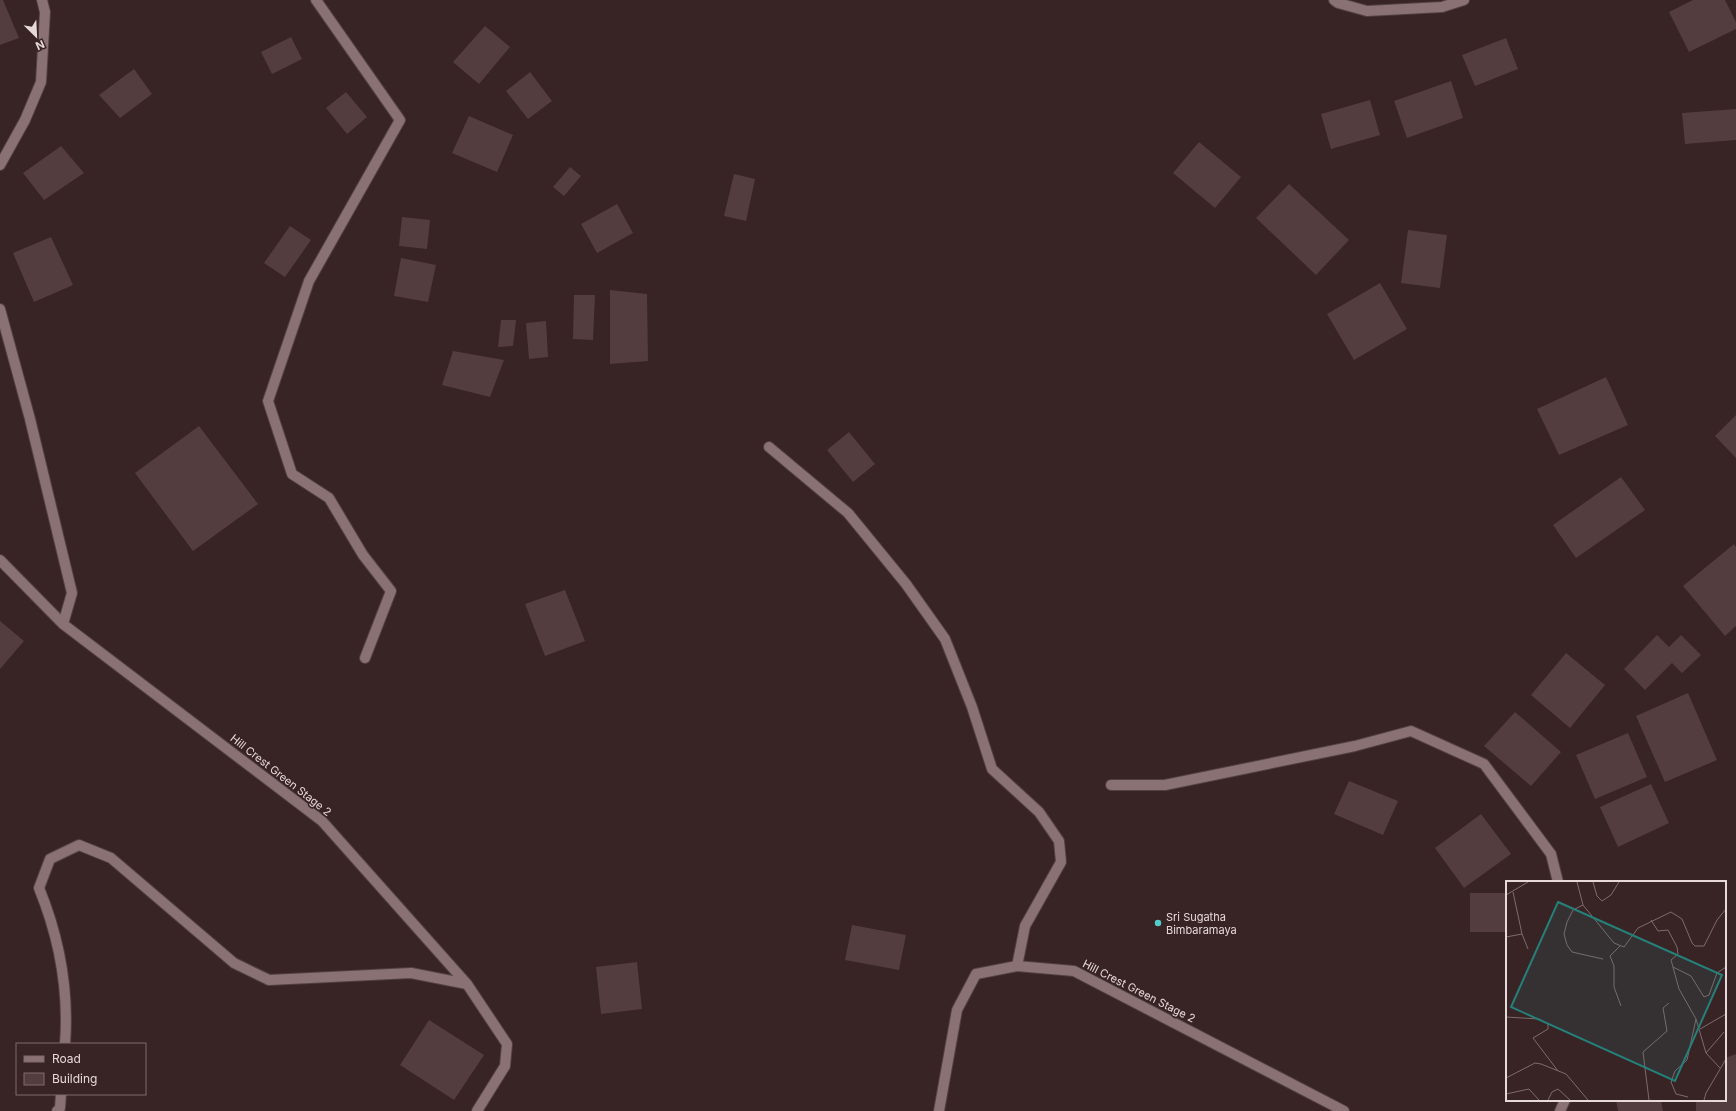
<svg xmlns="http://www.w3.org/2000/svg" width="1736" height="1111" font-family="Inter,sans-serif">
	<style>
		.building { fill: #543d3f }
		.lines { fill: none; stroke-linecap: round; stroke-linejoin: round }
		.minor-casing { stroke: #524143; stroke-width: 12 }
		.minor { stroke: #8a7173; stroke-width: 10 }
		.poi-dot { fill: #53cdca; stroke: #382325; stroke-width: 1.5 }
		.labels { text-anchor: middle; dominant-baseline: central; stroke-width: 3.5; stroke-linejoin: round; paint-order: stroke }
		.street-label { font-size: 11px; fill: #e7d9da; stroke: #382325 }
		.poi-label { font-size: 11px; fill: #e7d9da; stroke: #382325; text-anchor: start }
		.inset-road { fill: none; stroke: #7e6c6d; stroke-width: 1 }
		.view { fill: #258079; fill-opacity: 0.15; stroke: #258079; stroke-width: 2 }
		.inset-edge { fill: none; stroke: #e7d9da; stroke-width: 2 }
	</style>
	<rect width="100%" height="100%" fill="#382325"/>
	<path class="building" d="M0 0H3L19 38 0 45Z
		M1693 0H1725L1736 22V29L1689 52 1669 12Z
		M485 26 510 47 479 84 453 62Z
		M291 37 302 59 272 74 261 52Z
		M1506 38 1518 69 1475 86 1462 55Z
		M134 69 152 94 120 118 99 95Z
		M530 72 552 101 528 119 506 91Z
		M1451 81 1463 118 1407 138 1394 101Z
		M346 92 367 117 347 134 326 108Z
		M1370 100 1380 135 1331 149 1321 114Z
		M1736 109V140L1685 144 1682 113Z
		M469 116 513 135 497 172 452 153Z
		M1199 142 1241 177 1215 208 1173 173Z
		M61 146 84 173 44 200 23 173Z
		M570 167 581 176 564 196 553 187Z
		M734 174 755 179 746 221 724 216Z
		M1289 184 1349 240 1316 275 1256 218Z
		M617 204 633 233 597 253 581 224Z
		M402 217 430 220 427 249 399 246Z
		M290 226 311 240 285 277 264 263Z
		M1408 230 1447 235 1440 288 1401 283Z
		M51 237 73 285 34 302 13 253Z
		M401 258 436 265 428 302 394 296Z
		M1380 283 1407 329 1354 360 1327 314Z
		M610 290 647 294 648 361 610 364Z
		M574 295H595L593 340 573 339Z
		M501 320H516L513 346 498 347Z
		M546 321 548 357 529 359 526 323Z
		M453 351 504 360 490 397 442 385Z
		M1606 377 1628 425 1559 455 1537 409Z
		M1736 415V458L1715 436Z
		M199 426 258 504 193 551 135 473Z
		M849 432 875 464 853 482 827 450Z
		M1621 477 1645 510 1576 558 1553 525Z
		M1734 544 1736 547V626L1725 636 1683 586Z
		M565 590 585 641 545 656 525 604Z
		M0 621 24 641 0 669Z
		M1657 635 1669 647 1681 635 1701 655 1682 673 1672 663 1645 690 1624 669Z
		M1566 653 1605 685 1570 728 1531 695Z
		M1688 693 1717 760 1665 782 1636 716Z
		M1515 712 1561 752 1531 786 1484 746Z
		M1628 733 1647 777 1595 799 1576 755Z
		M1349 781 1398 801 1383 835 1334 814Z
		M1651 784 1669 823 1618 847 1600 807Z
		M1481 814 1511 854 1464 888 1435 848Z
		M1470 893H1507V932H1470Z
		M852 925 906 935 899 970 845 960Z
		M637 962 642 1009 601 1014 596 967Z
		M429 1020 484 1055 454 1100 400 1065Z
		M1736 1054V1111H1696V1100H1725V1058Z
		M1616 1100H1661L1663 1111H1618Z"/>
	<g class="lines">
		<g class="minor-casing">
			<path id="minor" d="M316 0 400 120 309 281 268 401 292 474 329 498 363 555 391 591 365 658
				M1334 0 1338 3 1367 11 1442 7 1464 0
				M0 165 25 120 41 82 45 12 42 0
				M0 309 30 419 72 593 63 624
				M769 447 848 513 906 584 945 639 972 707 992 769 1039 812 1059 841 1061 862 1025 926 1017 966
				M0 560 63 624 322 821 467 984 507 1044 505 1066 477 1111
				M1111 785H1165L1355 746 1411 731 1484 764 1551 854 1558 882
				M65 1044C69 991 59 937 39 888L50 859 79 845 111 858 234 963 269 980 411 973 467 984
				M57 1111 60 1108 61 1094
				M939 1111 957 1010 976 974 1017 966 1074 971 1344 1111
				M1560 1111 1565 1100"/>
		</g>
		<use href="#minor" class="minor"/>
	</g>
	<circle class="poi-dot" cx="1158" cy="923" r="4"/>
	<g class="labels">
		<g class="street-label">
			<text transform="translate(281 775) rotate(38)">Hill Crest Green Stage 2</text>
			<text transform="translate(1139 991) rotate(27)">Hill Crest Green Stage 2</text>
		</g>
		<g class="poi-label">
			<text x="1166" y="917">Sri Sugatha<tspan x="1166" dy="13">Bimbaramaya</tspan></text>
		</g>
	</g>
	<g transform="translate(1506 881)">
		<rect width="220" height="220" fill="#382325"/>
		<path class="inset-road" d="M71 1 77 24 108 62 118 66 132 47 165 31 176 38 186 62 189 65H198L211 39 220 28M87 1 91 15 96 20 105 14 113 1M7 11 16 53 22 68M0 14 22 1M77 24 67 29 61 41 58 53 61 64 66 71 97 78M145 39 152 50 162 49 171 66 172 73 165 79 173 108 190 138 200 172 214 187M0 56 16 53M114 65 104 75 108 85V106L115 125M167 86 185 95 198 116 203 114 211 92 220 86M0 136 33 138 42 143V148L27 157 52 190M194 148 220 133M200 172 218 151M0 197 29 182 35 183 60 193 82 219M0 213 23 208 33 219M182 216 170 213 165 201 169 190 181 179 190 138M42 219 46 211 52 208 64 219M143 219 137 171 161 150 157 127 163 122M198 219 200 212 220 178"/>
		<path class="view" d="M52 21 216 94 169 200 5 126Z"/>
		<rect width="220" height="220" class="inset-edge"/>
	</g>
	<rect x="16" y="1043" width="130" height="52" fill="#382325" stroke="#7e6c6d"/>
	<rect x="24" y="1056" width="20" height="6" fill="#8a7173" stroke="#7e6c6d"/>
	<text x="52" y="1063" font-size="12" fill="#e7d9da">Road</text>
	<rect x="24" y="1073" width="20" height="12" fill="#543d3f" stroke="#7e6c6d"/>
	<text x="52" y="1083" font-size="12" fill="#e7d9da">Building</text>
	<g transform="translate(36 36) rotate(156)" stroke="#382325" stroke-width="3" paint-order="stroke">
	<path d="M0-3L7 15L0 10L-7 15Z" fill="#e7d9da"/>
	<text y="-6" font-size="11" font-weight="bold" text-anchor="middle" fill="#e7d9da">N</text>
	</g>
</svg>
